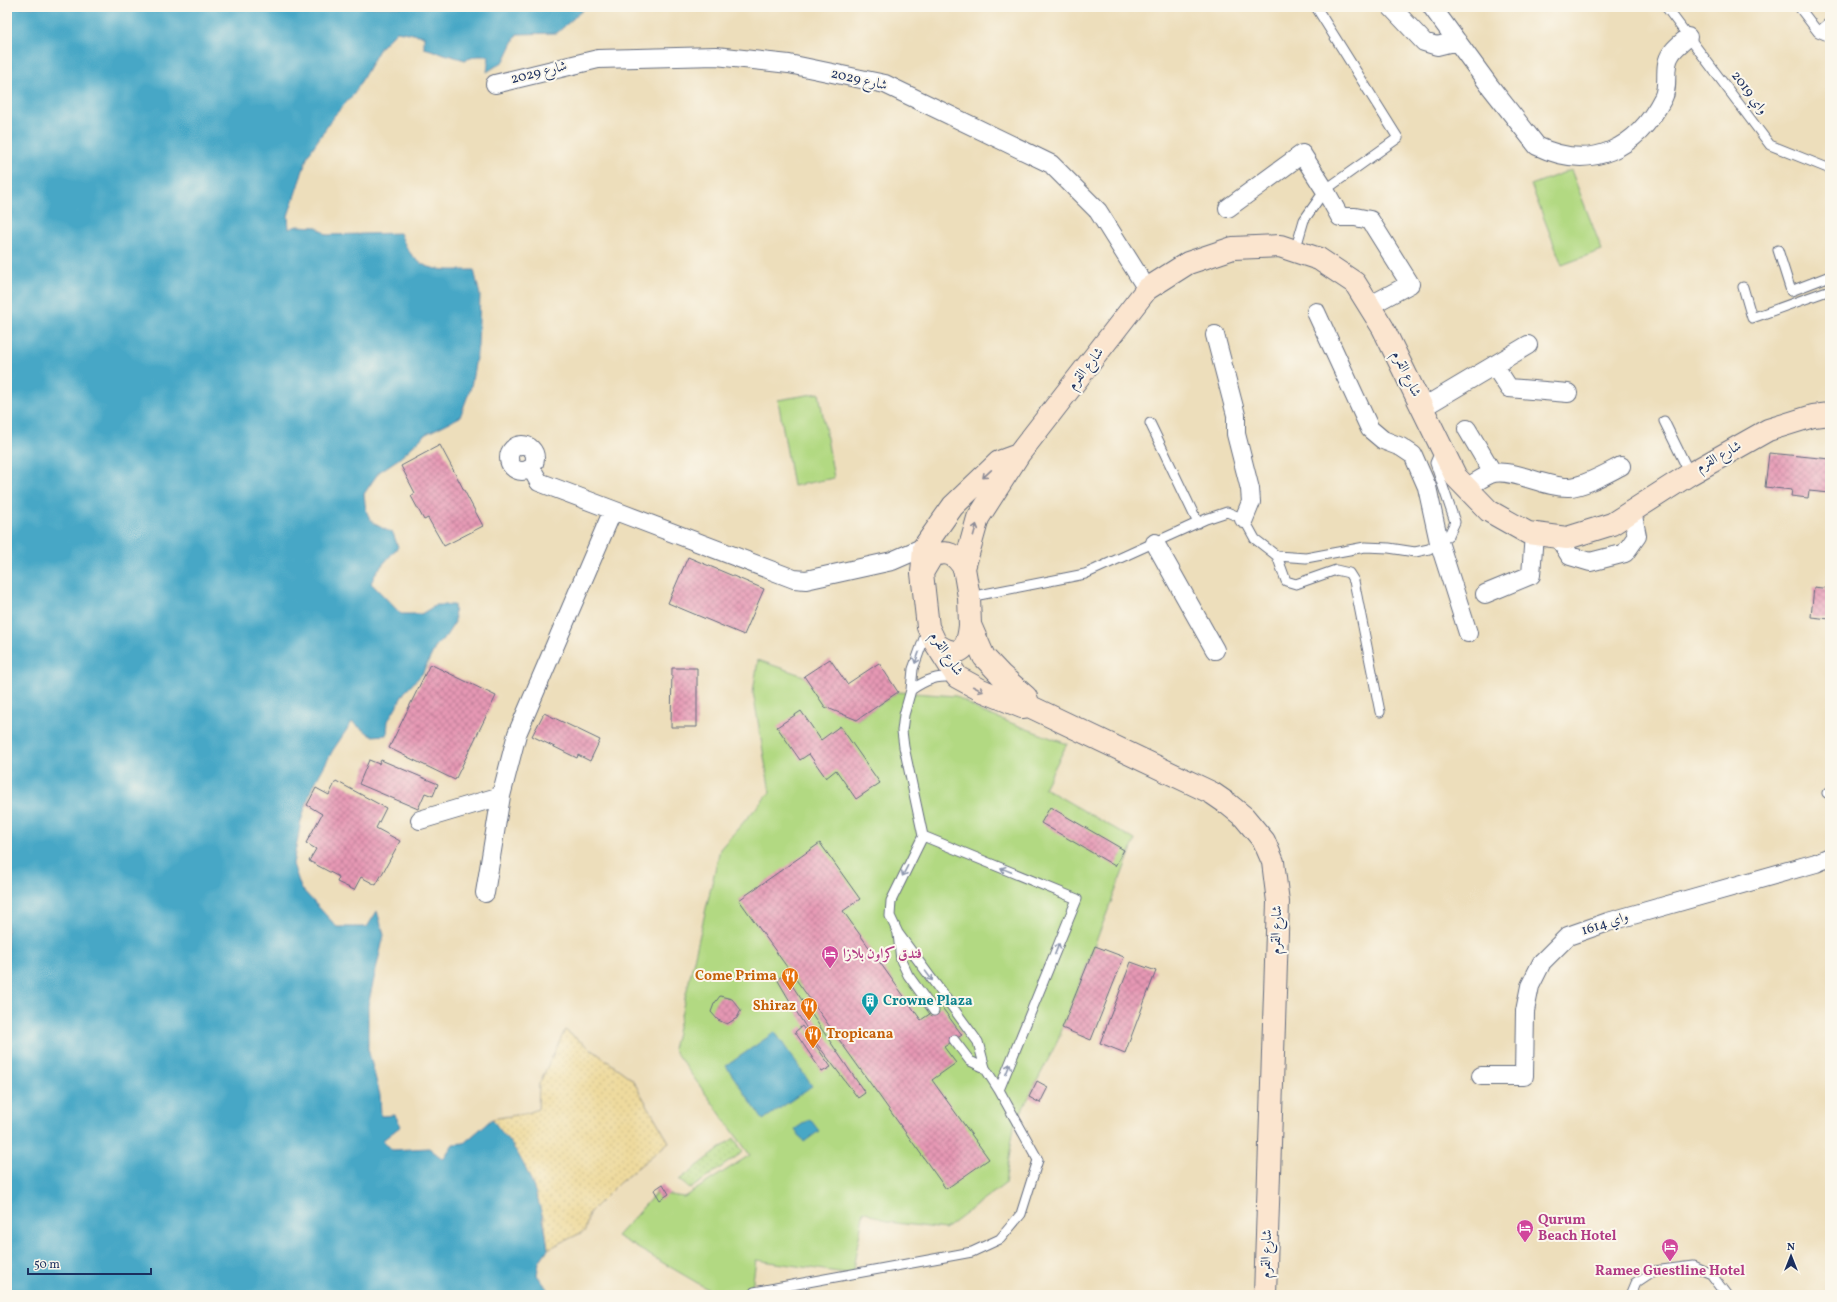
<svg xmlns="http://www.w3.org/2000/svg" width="1837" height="1302" font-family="Vollkorn,Amiri,serif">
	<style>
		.grass { fill: url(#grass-dots); stroke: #668470 }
		.sand { fill: url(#sand-dots); stroke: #84847e }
		.park { fill: #b2d982; stroke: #668470 }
		.water { fill: #47a7c6; stroke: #316b92 }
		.building { fill: url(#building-cross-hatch) }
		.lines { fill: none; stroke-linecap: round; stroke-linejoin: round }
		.lane-casing { stroke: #646c7f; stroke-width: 11 }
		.street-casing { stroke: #646c7f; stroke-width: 20 }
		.secondary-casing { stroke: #646c7f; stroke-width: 24 }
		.lane { stroke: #fff; stroke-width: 9 }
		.street { stroke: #fff; stroke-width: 18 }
		.secondary { stroke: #fbe5cf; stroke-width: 22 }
		.oneway { stroke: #8b8a96 }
		.oneway2 { stroke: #8d97ae }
		.labels { text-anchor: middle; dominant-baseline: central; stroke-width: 4; stroke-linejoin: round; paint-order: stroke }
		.street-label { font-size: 14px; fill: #1b2f5e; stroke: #fbf7ec }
		.hotel-label { font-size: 14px; font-weight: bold; fill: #b23c85; stroke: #fbf7ec; text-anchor: start }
		.food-label { font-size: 14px; font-weight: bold; fill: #c56008; stroke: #fbf7ec; text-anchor: end }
		.culture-label { font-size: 14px; font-weight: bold; fill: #0d838f; stroke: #fbf7ec; text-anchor: start }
	</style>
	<defs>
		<pattern id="grass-dots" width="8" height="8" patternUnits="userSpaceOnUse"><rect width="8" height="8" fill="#b2d982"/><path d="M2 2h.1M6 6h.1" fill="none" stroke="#98bb73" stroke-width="1.8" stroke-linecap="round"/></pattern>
		<pattern id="sand-dots" width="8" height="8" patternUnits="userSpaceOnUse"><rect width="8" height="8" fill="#eeda9e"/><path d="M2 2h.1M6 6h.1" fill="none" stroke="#ccbb8a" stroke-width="1.8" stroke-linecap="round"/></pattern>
		<pattern id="building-cross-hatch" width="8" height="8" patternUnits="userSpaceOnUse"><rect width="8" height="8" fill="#e698b4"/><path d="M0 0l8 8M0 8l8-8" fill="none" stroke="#ba7c96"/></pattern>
	</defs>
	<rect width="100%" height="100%" fill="#fbf7ec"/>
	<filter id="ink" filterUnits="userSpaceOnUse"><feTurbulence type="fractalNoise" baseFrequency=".025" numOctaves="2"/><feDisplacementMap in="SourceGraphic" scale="8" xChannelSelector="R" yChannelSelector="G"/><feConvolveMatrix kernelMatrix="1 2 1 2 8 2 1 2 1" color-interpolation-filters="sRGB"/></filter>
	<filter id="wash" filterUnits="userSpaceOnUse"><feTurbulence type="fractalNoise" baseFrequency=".012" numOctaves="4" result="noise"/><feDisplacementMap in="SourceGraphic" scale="16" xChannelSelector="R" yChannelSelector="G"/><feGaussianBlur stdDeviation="0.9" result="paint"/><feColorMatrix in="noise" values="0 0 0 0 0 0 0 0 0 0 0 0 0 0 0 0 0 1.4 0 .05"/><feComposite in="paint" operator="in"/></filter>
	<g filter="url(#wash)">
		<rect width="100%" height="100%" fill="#eddebb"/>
		<path class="grass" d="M734 1138 743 1152 690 1189 679 1180Z"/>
		<path class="sand" d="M565 1030 632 1079 669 1142 619 1183 589 1213 585 1231 548 1249 544 1218 492 1119 528 1113 538 1109 539 1084Z"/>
		<path class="park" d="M1571 170 1602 250 1562 265 1531 185Z
			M819 393 834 478 793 486 778 400Z
			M758 660 804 676 857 720 898 692 956 696 982 712 1067 744 1044 788 1135 840 1058 1040 1014 1126 1005 1184 945 1229 888 1222 864 1211 852 1274 756 1260 751 1295H718L617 1236 656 1193 684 1197 750 1155 673 1049 720 849 770 792 753 692Z"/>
		<path class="water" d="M7 7H586L557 33 517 34 504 61 487 72 489 56H477L465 60 424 48V36L397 31 380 48 354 94 334 116 308 155 288 216 289 229 297 226 317 227 327 235 400 233C415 274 437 270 474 270L480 295 478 346 471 387 460 417 426 434 400 458 379 472 364 494C366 519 370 523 393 533L398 547 377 571 371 583 401 614H421L436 605H454L455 622 446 636 436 646 422 674 404 693 388 721 387 735 372 736 352 722 333 750 311 790 301 821 293 864 301 888 337 927H367L377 911 384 935 368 1005V1049L380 1095 381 1116 395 1115 401 1126 383 1140 392 1150 429 1148 443 1159 453 1144 464 1143 492 1119C500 1131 511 1142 518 1154 535 1183 544 1216 548 1249L539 1262 537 1275 552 1295H7Z
			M775 1032 812 1086 763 1120 726 1066Z
			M810 1119 819 1131 804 1142 795 1129Z"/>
		<g id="blocks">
			<path class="building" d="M440 445 483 526 444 546 428 518 424 520 411 496 415 493 401 466Z
				M1769 453 1830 459V493L1809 491 1808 498 1791 496 1792 490 1765 487Z
				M688 557 764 589 744 635 668 603Z
				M1814 587 1830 589V619L1811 617Z
				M830 659 847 684 879 663 898 692 857 720 825 707 804 676Z
				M430 664 496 696 455 780 389 748Z
				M672 668H697V727H671Z
				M801 711 821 740 840 726 880 783 856 799 836 770 826 778 809 754 800 760 777 727Z
				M544 713 600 740 590 761 578 755 577 758 532 736Z
				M369 760 379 764 381 760 438 784 433 796 425 793 418 809 359 784Z
				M336 781 386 808 376 828 400 841 376 885 361 877 354 890 337 882 339 877 309 861 316 849 306 843 322 814 307 805 316 788 329 795Z
				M1050 807 1124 850 1115 866 1041 823Z
				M820 843 860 899 843 911 921 1020 941 1006 962 1035 944 1047 956 1063 932 1080 989 1159 946 1189 739 900Z
				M1095 946 1124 957 1091 1040 1062 1028Z
				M1131 962 1156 971 1125 1053 1100 1043Z
				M785 975 865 1093 858 1098 814 1040 794 1008 777 979Z
				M720 996 732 999 741 1010 737 1018 727 1024 718 1020 711 1012 714 1004Z
				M802 1026 831 1067 822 1072 795 1032Z
				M1037 1081 1048 1087 1040 1103 1029 1097Z
				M663 1184 669 1194 660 1200 654 1190Z"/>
		</g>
	</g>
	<g filter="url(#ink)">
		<use href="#blocks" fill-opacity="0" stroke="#646c7f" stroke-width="1"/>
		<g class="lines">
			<g class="lane-casing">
				<path id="lane" d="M1666 7 1770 145 1830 169
					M1799 7 1818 32 1830 37
					M1818 32 1830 22
					M1778 250 1791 291 1830 276
					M1295 251 1304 220 1325 190 1398 138 1316 7
					M1743 287 1752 318 1830 290
					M1664 421 1690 474
					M1150 423 1198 523
					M1277 556 1286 581 1296 584 1336 570 1349 573 1354 581 1380 712
					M969 597 1085 574 1206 519 1227 512 1244 519 1255 539 1277 556 1306 558 1365 547 1389 548 1415 552 1429 549 1449 535 1455 522 1435 463 1441 449
					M911 690C927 679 937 676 956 677
					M1827 793 1830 792
					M923 836 1077 899 999 1090 985 1068 978 1042 898 933 890 916 891 901 923 836 904 747 902 731 904 715 911 690 913 669 927 630
					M898 934 901 960 908 975 934 1011
					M954 1040 970 1061 985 1068
					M754 1292 972 1252 1000 1239 1021 1214 1038 1160 999 1090
					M1631 1295 1636 1283 1654 1271 1693 1266 1711 1274 1727 1295"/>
			</g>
			<g class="street-casing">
				<path id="street" d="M1391 7 1424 42 1437 46 1457 41
					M1432 7 1489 85 1537 146C1591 172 1637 149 1663 98 1670 85 1662 66 1671 54 1675 47 1683 42 1688 37
					M495 84 598 59 716 56 789 64 885 84 1051 164 1098 211 1147 289
					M1228 208 1302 154 1325 190 1340 217H1355L1370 220 1410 284 1369 306
					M1316 312 1370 429 1383 440 1401 447 1413 455 1427 487 1439 542 1468 633
					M1215 335 1236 415V434L1250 489 1251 502 1244 519
					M1494 365 1509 388 1568 393
					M1422 408 1528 345
					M1467 429 1493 473
					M509 458a13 13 0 1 1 26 0a13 13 0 1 1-26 0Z
					M531 468 539 482 613 510
					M1466 488C1474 484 1485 475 1494 473 1514 469 1546 488 1569 487 1583 487 1609 472 1621 466
					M1558 537 1570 556 1590 562 1625 553 1637 536 1632 511
					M1155 543 1215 650
					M1485 594 1531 575 1534 534
					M420 820 501 796 517 734 613 510 794 579 806 580 892 561 924 547
					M485 893 501 796
					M1481 1076H1524L1525 1011 1530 986 1542 962 1568 936 1608 922 1816 863 1830 857"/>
			</g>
			<g class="secondary-casing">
				<path id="secondary" d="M1018 455 999 462 953 506 924 547 922 573 928 627 936 644 957 677 981 690 1022 707 1029 706 1212 793 1228 804 1244 817 1264 841 1273 862 1278 902 1265 1295
					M922 573 932 556C948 550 955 554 964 568
					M936 644C959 660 968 650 970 625
					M1029 706 1026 697 1001 675 984 657 970 625 969 597 964 568 978 518 1019 454 1147 289 1188 263 1233 248 1280 246 1319 259 1355 283 1383 328 1456 477 1489 511 1528 533 1567 538 1612 524 1690 474 1768 430 1813 416 1830 414"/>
			</g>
			<use href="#lane" class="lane"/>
			<use href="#street" class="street"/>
			<use href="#secondary" class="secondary"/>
		</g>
		<defs><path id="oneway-shaft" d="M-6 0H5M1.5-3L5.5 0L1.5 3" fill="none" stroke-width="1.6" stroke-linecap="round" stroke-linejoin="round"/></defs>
		<g class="oneway">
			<use href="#oneway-shaft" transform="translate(987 474) rotate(137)"/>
			<use href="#oneway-shaft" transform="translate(975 530) rotate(-74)"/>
			<use href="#oneway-shaft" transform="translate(978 689) rotate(27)"/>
		</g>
		<g class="oneway2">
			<use href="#oneway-shaft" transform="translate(917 658) rotate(110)"/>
			<use href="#oneway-shaft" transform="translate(1006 870) rotate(-158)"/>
			<use href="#oneway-shaft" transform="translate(905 871) rotate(117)"/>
			<use href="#oneway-shaft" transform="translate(1057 949) rotate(-68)"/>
			<use href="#oneway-shaft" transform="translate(929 976) rotate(54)"/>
			<use href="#oneway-shaft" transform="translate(1008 1069) rotate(-68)"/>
		</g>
	</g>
	<defs>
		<g id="hotel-pin" transform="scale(0.9)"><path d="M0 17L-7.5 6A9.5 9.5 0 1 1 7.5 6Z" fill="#d1479c" stroke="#fbf7ec"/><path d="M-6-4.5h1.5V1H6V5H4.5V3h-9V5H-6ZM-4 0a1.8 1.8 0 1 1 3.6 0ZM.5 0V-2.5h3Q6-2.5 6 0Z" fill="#fff"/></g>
		<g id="restaurant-pin" transform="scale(0.9)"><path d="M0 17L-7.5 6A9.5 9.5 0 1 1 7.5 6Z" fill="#e8710a" stroke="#fbf7ec"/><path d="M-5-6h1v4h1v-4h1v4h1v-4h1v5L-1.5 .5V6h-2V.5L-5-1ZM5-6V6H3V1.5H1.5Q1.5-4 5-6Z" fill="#fff"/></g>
		<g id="building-pin" transform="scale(0.9)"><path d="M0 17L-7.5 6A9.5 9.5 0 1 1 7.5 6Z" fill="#0f9aa8" stroke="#fbf7ec"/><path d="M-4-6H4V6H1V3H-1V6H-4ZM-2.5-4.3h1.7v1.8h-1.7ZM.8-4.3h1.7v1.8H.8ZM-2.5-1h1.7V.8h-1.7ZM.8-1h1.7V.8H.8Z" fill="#fff"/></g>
	</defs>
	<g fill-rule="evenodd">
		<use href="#hotel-pin" x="830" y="954"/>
		<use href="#restaurant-pin" x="790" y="976"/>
		<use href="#building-pin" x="870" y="1001"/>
		<use href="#restaurant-pin" x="809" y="1006"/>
		<use href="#restaurant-pin" x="813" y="1034"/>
		<use href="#hotel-pin" x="1525" y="1228"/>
		<use href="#hotel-pin" x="1670" y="1247"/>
	</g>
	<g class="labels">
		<g class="street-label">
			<text transform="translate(539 73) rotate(-14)">2029 شارع</text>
			<text transform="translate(859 80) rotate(13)">2029 شارع</text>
			<text transform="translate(1749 93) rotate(53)">واي 2019</text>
			<text transform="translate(1086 369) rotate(-52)">شارع القرم</text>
			<text transform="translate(1406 374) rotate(64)">شارع القرم</text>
			<text transform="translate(1719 457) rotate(-29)">شارع القرم</text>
			<text transform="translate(946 654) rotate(57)">شارع القرم</text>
			<text transform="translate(1605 924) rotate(-18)">واي 1614</text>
			<text transform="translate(1277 930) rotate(-88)">شارع القرم</text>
			<text transform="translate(1267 1254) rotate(-88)">شارع القرم</text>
		</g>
		<g class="hotel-label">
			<text x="843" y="954">فندق كراون بلازا</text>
			<text x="1538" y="1220">Qurum<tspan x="1538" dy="16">Beach Hotel</tspan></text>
			<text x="1670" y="1271" text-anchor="middle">Ramee Guestline Hotel</text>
		</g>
		<g class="food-label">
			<text x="777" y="976">Come Prima</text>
			<text x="796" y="1006">Shiraz</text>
			<text x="826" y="1034" text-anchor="start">Tropicana</text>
		</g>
		<g class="culture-label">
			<text x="883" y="1001">Crowne Plaza</text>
		</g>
	</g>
	<rect width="1837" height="1302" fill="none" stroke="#fbf7ec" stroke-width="24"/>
	<g transform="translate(1791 1256)" stroke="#fbf7ec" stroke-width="3" paint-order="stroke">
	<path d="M0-3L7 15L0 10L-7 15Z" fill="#1b2f5e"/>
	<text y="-6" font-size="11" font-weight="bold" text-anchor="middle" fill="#1b2f5e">N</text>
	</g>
	<path d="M28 1268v6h123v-6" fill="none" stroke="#1b2f5e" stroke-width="2"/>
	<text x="34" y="1268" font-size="12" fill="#1b2f5e" stroke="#fbf7ec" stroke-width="3" paint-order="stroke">50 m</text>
</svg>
